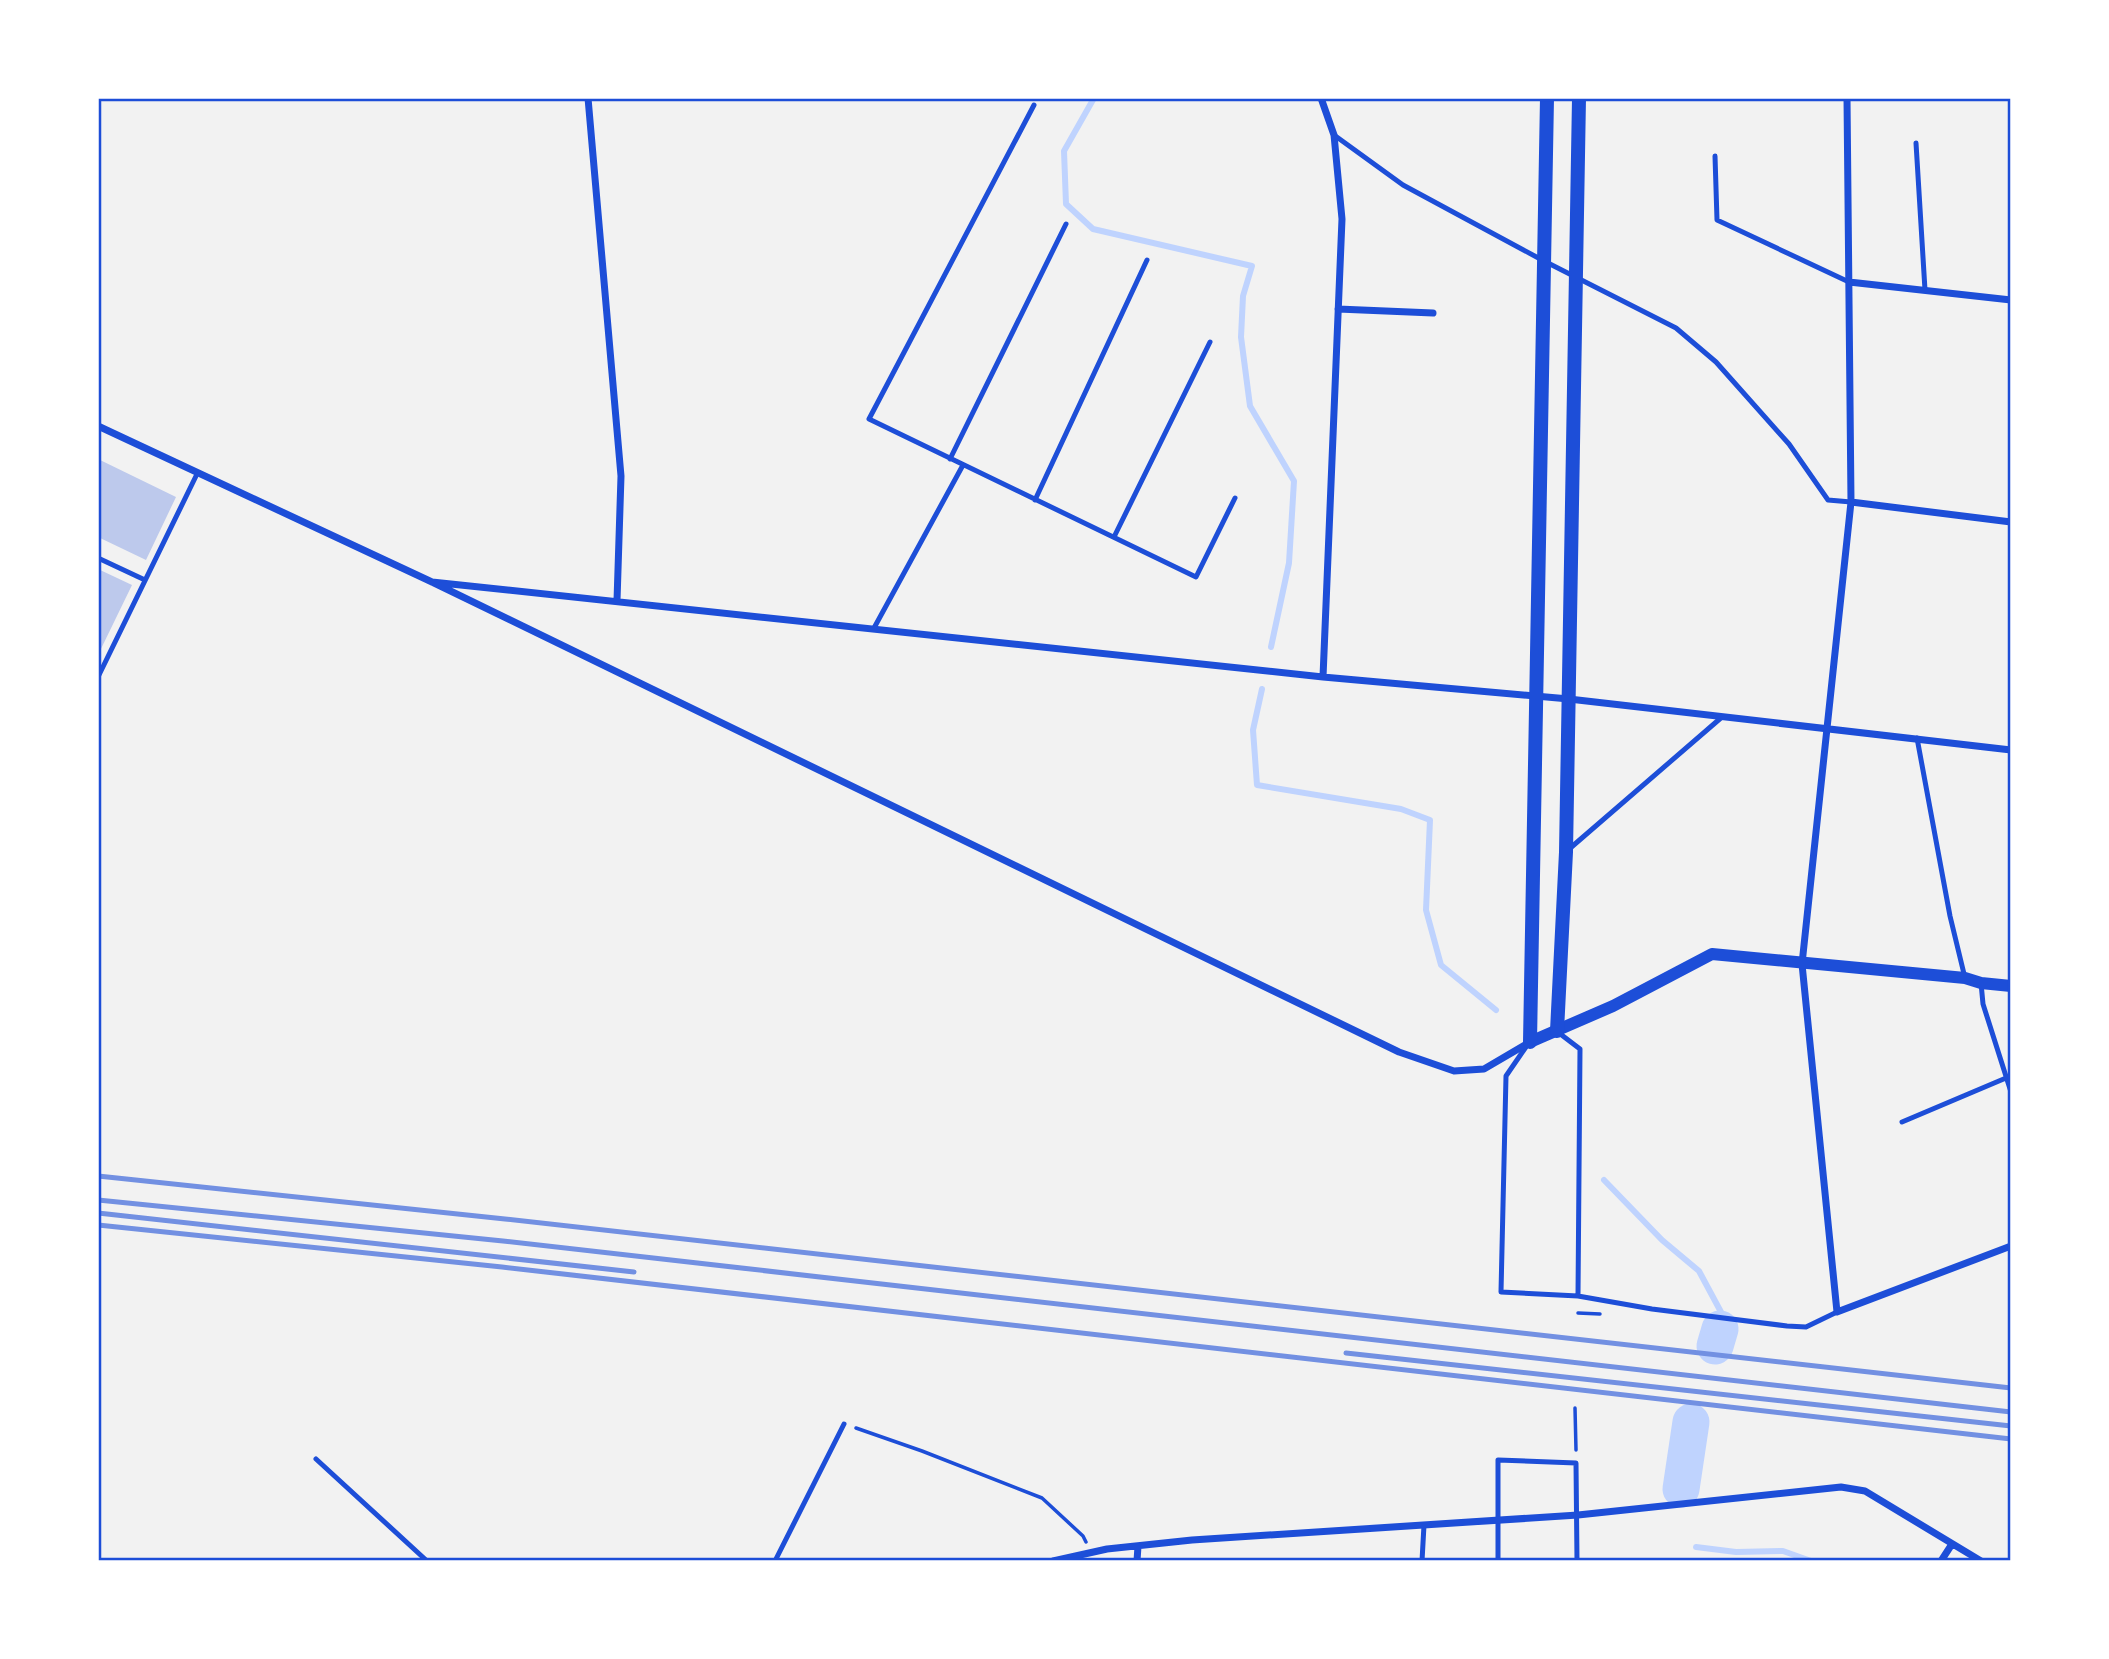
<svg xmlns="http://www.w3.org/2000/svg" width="2109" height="1659" font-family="'DejaVu Sans',sans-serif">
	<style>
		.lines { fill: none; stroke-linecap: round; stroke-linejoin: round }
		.stream { stroke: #bfd3fe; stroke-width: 6 }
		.river { stroke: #bfd3fe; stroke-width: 37 }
		.building { fill: #bdc9ec }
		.path { stroke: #1d4ed8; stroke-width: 3.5 }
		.service { stroke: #1d4ed8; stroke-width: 5 }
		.minor { stroke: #1d4ed8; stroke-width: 7 }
		.tertiary { stroke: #1d4ed8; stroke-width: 12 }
		.secondary { stroke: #1d4ed8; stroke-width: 14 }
		.rail { stroke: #7290e2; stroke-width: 5 }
		.neatline { fill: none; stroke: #1d4ed8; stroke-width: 2.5 }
	</style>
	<rect width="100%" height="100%" fill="#f2f2f2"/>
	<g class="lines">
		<path class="stream" d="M1094 98 1064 151 1066 204 1093 229 1252 266 1243 296 1241 337 1250 406 1294 481 1289 563 1271 647
			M1262 689 1253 730 1257 785 1401 809 1430 820 1426 910 1441 965 1496 1010
			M1604 1180 1662 1240 1699 1271 1721 1312
			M1696 1547 1736 1552 1783 1551 1811 1561"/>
		<path class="river" d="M1715 1346 1720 1329
			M1681 1489 1691 1422"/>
	</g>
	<path class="building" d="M98 459 176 497 146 560 98 537Z
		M98 569 132 585 98 655Z"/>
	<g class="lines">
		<path class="path" d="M1578 1313 1600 1314
			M1575 1408 1576 1450
			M856 1428 922 1451 1042 1498 1083 1536 1086 1542"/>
		<path class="service" d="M1034 105 869 419 1196 577 1235 498
			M1334 135 1403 185 1544 261 1676 328 1716 362 1789 444 1828 500 1851 502
			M1916 143 1925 290
			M1715 156 1717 220 1849 282
			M950 459 1066 224
			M1035 500 1147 260
			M1114 537 1210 342
			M98 558 145 580
			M874 628 963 465
			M98 677 197 474
			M1917 738 1950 916 1965 978
			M1568 850 1722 717
			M1981 983 1983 1004 2011 1092
			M1559 1033 1580 1049 1578 1296
			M1528 1044 1506 1076 1501 1292 1578 1296 1652 1309 1787 1326 1806 1327 1837 1312
			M1902 1122 2006 1078
			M316 1459 427 1561
			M775 1561 844 1424
			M1422 1561 1424 1525
			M1498 1561V1460L1576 1463 1577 1561"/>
		<path class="minor" d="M588 98 621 476 617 601
			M1321 98 1334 135 1342 219 1323 677
			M1847 98 1851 502 1802 964 1837 1312 2011 1246
			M1849 282 2011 300
			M1338 309 1433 313
			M98 426 432 582 1399 1052 1454 1071 1484 1069 1530 1042
			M1851 502 2011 522
			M432 582 1323 677 1569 699 2011 750
			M1053 1561 1107 1549 1192 1540 1578 1515 1841 1487 1865 1491 1981 1561
			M1137 1561 1138 1546
			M1941 1561 1952 1544"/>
		<path class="tertiary" d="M1530 1042 1613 1006 1712 954 1965 978 1981 983 2011 986"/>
		<path class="secondary" d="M1557 1031 1566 852 1579 98
			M1530 1042 1547 98"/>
		<path class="rail" d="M98 1176 505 1219 2011 1388
			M98 1200 503 1241 2011 1412
			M98 1213 634 1272
			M98 1225 502 1267 2011 1439
			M1346 1353 2011 1426"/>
	</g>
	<rect width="2109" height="1659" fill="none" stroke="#ffffff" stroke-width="200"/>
	<rect x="100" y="100" width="1909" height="1459" class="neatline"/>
</svg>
